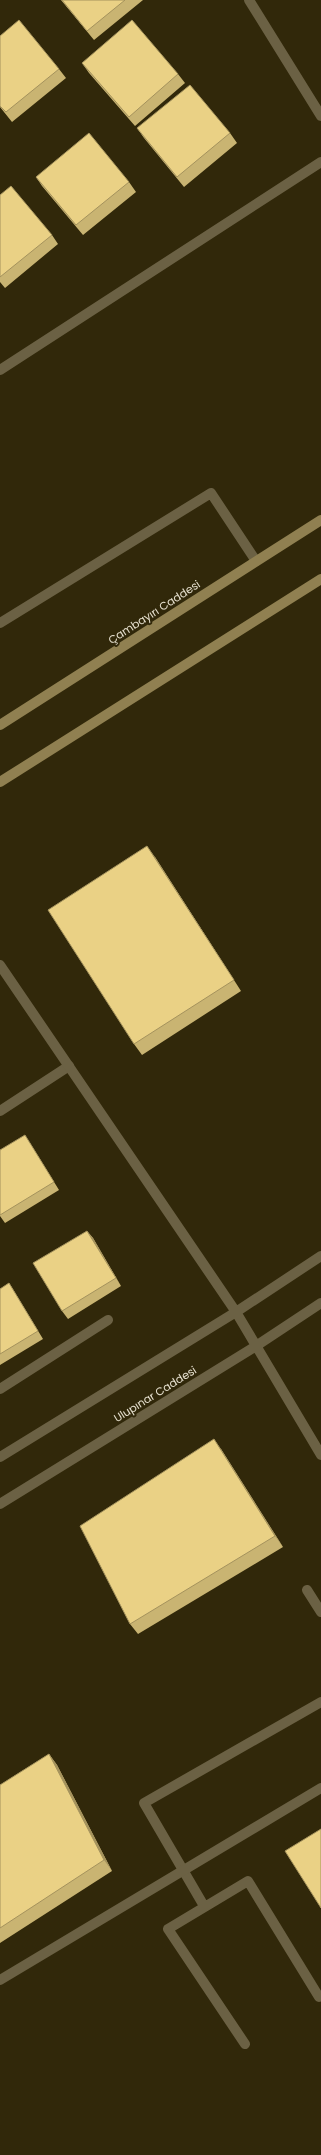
<svg xmlns="http://www.w3.org/2000/svg" width="321" height="2155" font-family="Poppins,sans-serif">
	<style>
		.lines { fill: none; stroke-linecap: round; stroke-linejoin: round }
		.service { stroke: #6b6144; stroke-width: 10 }
		.minor { stroke: #6b6144; stroke-width: 10 }
		.secondary { stroke: #908051; stroke-width: 10 }
		.wall { fill: #c9b472 }
		.shaded-wall { fill: #a4925d }
		.building { fill: #ead185; stroke: #a4925d }
		.labels { text-anchor: middle; dominant-baseline: central; stroke-width: 4; stroke-linejoin: round; paint-order: stroke }
		.street-label { font-size: 11px; fill: #e7e1d0; stroke: #31280a }
	</style>
	<rect width="100%" height="100%" fill="#31280a"/>
	<g class="lines">
		<path class="service" d="M0 623 211 493 256 561
			M0 1111 69 1066
			M0 1389 108 1320
			M307 1590 321 1612
			M204 1906 144 1803 321 1702
			M245 2044 168 1929 248 1881 319 1997"/>
		<path class="minor" d="M249 0 321 116
			M0 370 321 162
			M0 965 236 1312 321 1455
			M0 1457 236 1312 321 1256
			M0 1504 256 1346 321 1303
			M0 1980 321 1788"/>
		<path class="secondary" d="M0 725 321 520
			M0 782 321 579"/>
	</g>
	<path class="wall" d="M61 0H143L94 40Z
		M0 36 59 69 66 78 12 122 0 107Z
		M82 63 178 74 185 83 135 126 89 73Z
		M137 128 230 133 237 143 184 187 144 138Z
		M36 177 129 182 136 192 83 235 42 186Z
		M0 195 52 235 58 244 5 288 0 282Z
		M155 857 241 991 142 1055 134 1044Z
		M30 1143 59 1190 5 1223 0 1216V1150Z
		M87 1231 93 1238 121 1286 68 1319 62 1311Z
		M9 1283 14 1291 43 1339 0 1365V1289Z
		M221 1449 283 1547 138 1634 130 1624Z
		M49 1754 57 1765 112 1871 0 1943V1785Z"/>
	<path class="shaded-wall" d="M147 846 155 857 241 991 234 980Z
		M87 1231 93 1238 121 1286 116 1278Z
		M214 1439 221 1449 283 1547 275 1536Z
		M49 1754 57 1765 112 1871 104 1860Z"/>
	<path class="building" d="M62 0H125L87 31Z
		M19 20 59 69 6 112 0 106V36Z
		M132 20 178 74 129 117 82 63Z
		M190 85 230 133 177 177 137 128Z
		M89 133 129 182 76 225 36 177Z
		M11 186 52 235 0 277V195Z
		M147 846 234 980 134 1044 48 910Z
		M25 1135 54 1182 0 1215V1150Z
		M87 1231 116 1278 62 1311 33 1263Z
		M9 1283 38 1331 0 1354V1289Z
		M214 1439 275 1536 130 1624 80 1526Z
		M49 1754 104 1860 0 1928V1785Z
		M321 1829V1908L285 1851Z"/>
	<g class="labels">
		<g class="street-label">
			<text transform="translate(154 612) rotate(-33)">Çambayırı Caddesi</text>
			<text transform="translate(155 1394) rotate(-32)">Ulupınar Caddesi</text>
		</g>
	</g>
</svg>
